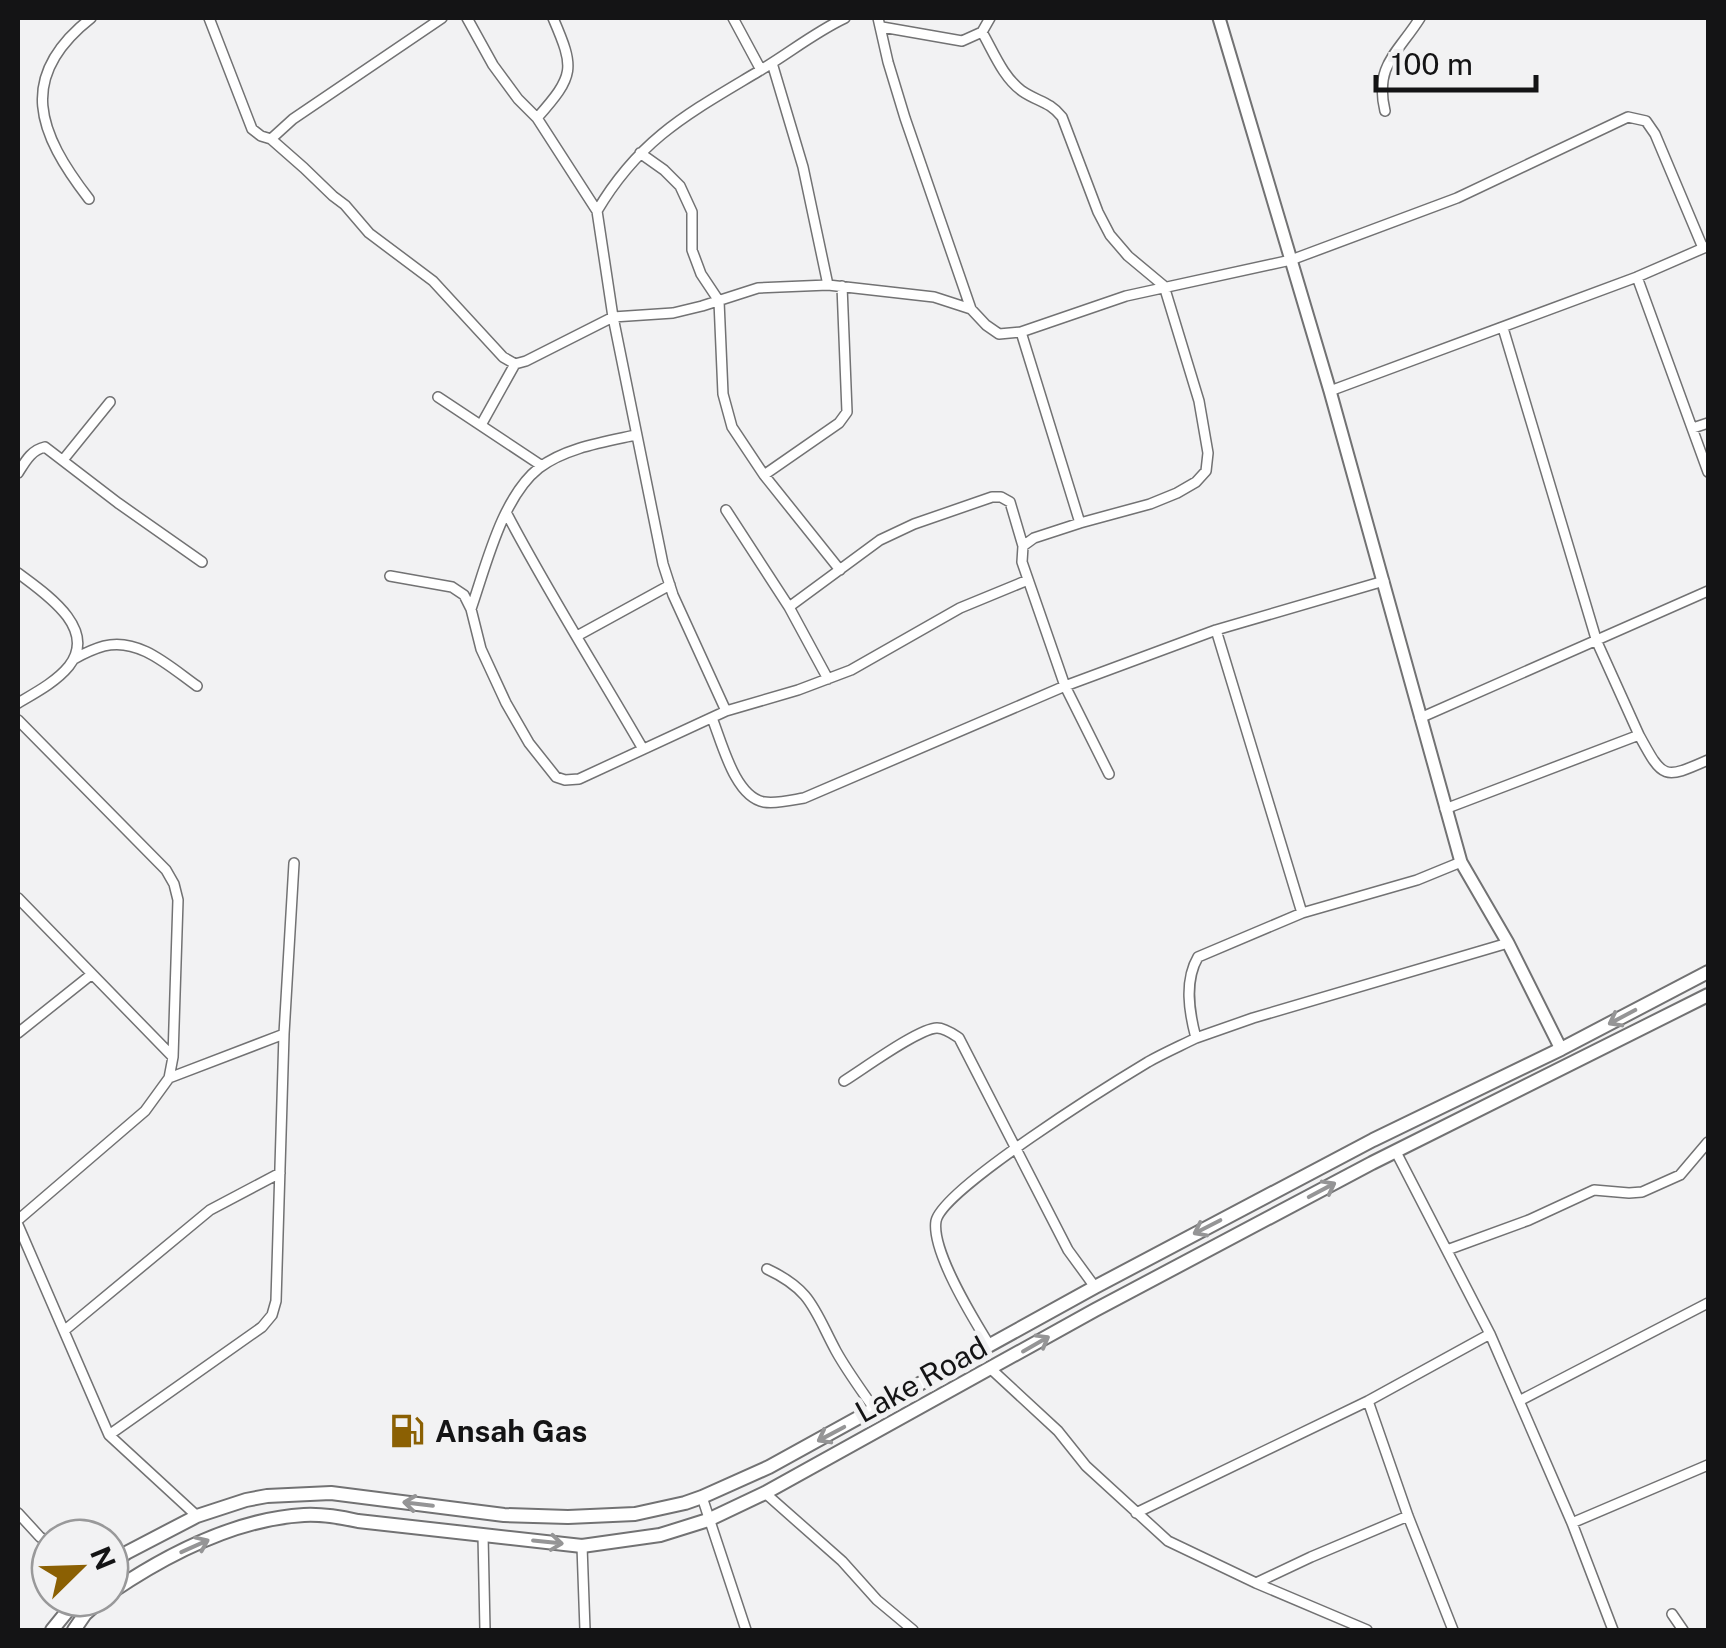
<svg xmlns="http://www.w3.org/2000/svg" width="1726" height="1648" font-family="'Public Sans',sans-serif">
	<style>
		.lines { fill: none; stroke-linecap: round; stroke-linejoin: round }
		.minor-casing { stroke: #727273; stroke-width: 12 }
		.tertiary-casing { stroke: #727273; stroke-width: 15 }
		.secondary-casing { stroke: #727273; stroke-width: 16 }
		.minor { stroke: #fff; stroke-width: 9 }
		.tertiary { stroke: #fff; stroke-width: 11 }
		.secondary { stroke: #fff; stroke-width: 12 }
		.oneway { stroke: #959596 }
		.labels { text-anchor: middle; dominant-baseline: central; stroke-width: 10; stroke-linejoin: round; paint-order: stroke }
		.street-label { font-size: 30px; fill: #141415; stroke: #f2f2f3 }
		.poi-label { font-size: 30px; font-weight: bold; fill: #141415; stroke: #f2f2f3; text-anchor: start }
	</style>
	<rect width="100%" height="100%" fill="#f2f2f3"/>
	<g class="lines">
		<g class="minor-casing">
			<path id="minor" d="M209 18 252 129 261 136 271 139 304 168 333 196 345 205 369 233 433 281 503 357 515 364 526 361 613 317 673 313 702 306 758 288 828 285 934 297 971 309 986 325 999 334 1021 332 1126 296 1291 260 1457 198 1628 117 1646 121 1655 134 1703 248
				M467 18 493 65 518 99 537 118 597 211
				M733 18 761 70
				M878 18 888 62 905 118 971 309
				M882 27 962 41 982 32 990 18
				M982 32C994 53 1003 77 1022 91 1038 102 1049 101 1062 117L1098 212 1110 235 1128 256 1164 286 1199 401 1208 453 1206 471 1196 482 1177 493 1150 504 1080 523
				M772 63 803 167 828 285
				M1385 111C1374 65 1398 53 1420 18
				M537 118C575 75 575 69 553 18
				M271 139 293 119 442 18
				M640 153 664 170 680 186 692 212V250L701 274 719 301 723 394 732 427 764 475 840 570
				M89 199C38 133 16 77 91 18
				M1637 277 1708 472
				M1503 328 1597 642 1639 735
				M1021 332 1080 523 1034 538 1023 546 1022 562 1065 686 1109 774
				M1330 391 1637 277 1706 247
				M438 397 542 466
				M481 425 515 364
				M1693 428 1708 423
				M63 460 110 402
				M18 473C25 462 31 450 45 447L118 503 202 562
				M764 475 839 423 847 412 842 286
				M726 510 789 607 828 679
				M507 514C549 594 598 671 643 749
				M18 573C43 592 99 628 69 666 56 682 35 693 18 703
				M390 576 452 587 464 595 471 609 481 649 506 703 529 743 556 777 565 780 579 779 726 711 798 690 851 670 960 608 1028 580
				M789 607 880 540 914 524 992 497H1001L1010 502 1023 546
				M471 609C486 566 502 497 539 468 565 448 604 442 636 435
				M1216 630 1302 913
				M577 636 670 585
				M74 659C83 654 93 649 104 646 139 637 170 667 197 686
				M726 711 673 595 663 564 613 317 597 211C640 138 689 113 759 71 788 54 815 32 845 18
				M712 718C722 743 735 797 764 802 777 804 792 800 804 798L1065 686 1216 630 1384 581
				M1420 718 1708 591
				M18 720 166 870 174 884 178 900 173 1057 169 1078 145 1111 18 1220
				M1445 809 1639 735C1663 779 1663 780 1708 760
				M18 898 173 1057
				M18 1033 92 974
				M1196 1038 1253 1018 1508 943
				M169 1078 284 1034
				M844 1081C862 1070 919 1028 937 1028 945 1028 953 1034 959 1038L1068 1250 1095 1287
				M1396 1152 1490 1334 1572 1523 1613 1630
				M18 1225 109 1435 197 1516
				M1447 1250 1529 1220 1594 1190 1629 1193 1642 1192 1680 1175 1708 1142
				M767 1269C812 1290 814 1310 836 1351 847 1371 862 1391 875 1410
				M65 1330 210 1210 280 1173
				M990 1346C974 1320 931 1251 936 1221 942 1189 1113 1083 1148 1062 1164 1053 1180 1046 1196 1038 1189 1012 1184 981 1198 957L1302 913 1417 880 1461 862
				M991 1369 1058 1431 1086 1466 1168 1541 1256 1583 1367 1630
				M1368 1401 1408 1516 1453 1630
				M1519 1401 1708 1303
				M109 1435 262 1327 272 1315 276 1301 284 1034 294 863
				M765 1493 842 1561 877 1600 913 1630
				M702 1497 746 1630
				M18 1513 40 1537 50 1543
				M1136 1513 1368 1401 1490 1334
				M1572 1523 1708 1465
				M483 1535 485 1630
				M582 1546 585 1630
				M1256 1583 1311 1557 1408 1516
				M1672 1614 1683 1630"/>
		</g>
		<g class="tertiary-casing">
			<path id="tertiary" d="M1219 18 1330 391 1461 862 1508 943 1561 1049"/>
		</g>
		<g class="secondary-casing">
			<path id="secondary" d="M110 1565 126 1553 197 1516 246 1500 267 1496 331 1493 504 1515 568 1517 635 1514 685 1503 702 1497 769 1467 1095 1287 1373 1140 1561 1049 1708 972
				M110 1593C166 1555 235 1519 304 1515 322 1514 340 1517 358 1521L582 1546 660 1535 708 1520 765 1493 1095 1310 1372 1163 1708 995
				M52 1630 78 1598
				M74 1630 85 1614 103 1598"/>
		</g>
		<use href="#minor" class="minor"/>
		<use href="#tertiary" class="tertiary"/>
		<use href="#secondary" class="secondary"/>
	</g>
	<defs><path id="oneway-shaft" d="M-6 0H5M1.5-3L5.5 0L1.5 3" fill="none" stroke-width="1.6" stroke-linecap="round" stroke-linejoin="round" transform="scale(2.5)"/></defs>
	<g class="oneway">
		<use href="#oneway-shaft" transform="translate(1622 1017) rotate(152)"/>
		<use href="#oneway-shaft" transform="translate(1322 1190) rotate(-28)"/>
		<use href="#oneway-shaft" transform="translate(1207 1227) rotate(153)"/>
		<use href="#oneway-shaft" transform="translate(1036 1344) rotate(-30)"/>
		<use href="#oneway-shaft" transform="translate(831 1434) rotate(152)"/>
		<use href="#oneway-shaft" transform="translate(418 1504) rotate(-173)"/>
		<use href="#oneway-shaft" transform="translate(548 1542) rotate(6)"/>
		<use href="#oneway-shaft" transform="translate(195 1546) rotate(-24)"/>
	</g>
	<defs>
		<g id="fuel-bare" transform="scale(2.7)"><path d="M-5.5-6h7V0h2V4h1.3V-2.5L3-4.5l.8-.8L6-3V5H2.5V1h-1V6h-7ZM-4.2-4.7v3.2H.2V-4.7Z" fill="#8b6003" stroke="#f2f2f3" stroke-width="2.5" paint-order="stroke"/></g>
	</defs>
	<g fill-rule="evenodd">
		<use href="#fuel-bare" x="407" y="1431"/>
	</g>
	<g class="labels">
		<g class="street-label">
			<text transform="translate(921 1379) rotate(-29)">Lake Road</text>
		</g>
		<g class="poi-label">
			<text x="435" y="1431">Ansah Gas</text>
		</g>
	</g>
	<rect width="1726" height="1648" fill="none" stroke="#141415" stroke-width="40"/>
	<g transform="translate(80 1568) rotate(67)"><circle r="48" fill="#f2f2f3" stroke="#99999a" stroke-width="2.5"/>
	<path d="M0-8L18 38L0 25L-18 38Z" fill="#8b6003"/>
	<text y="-15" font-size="28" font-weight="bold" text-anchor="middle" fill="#141415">N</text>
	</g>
	<path d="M1376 75v15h160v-15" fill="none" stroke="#141415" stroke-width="5"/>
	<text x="1391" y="75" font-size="30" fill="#141415" stroke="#f2f2f3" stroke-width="8" paint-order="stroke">100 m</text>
</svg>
